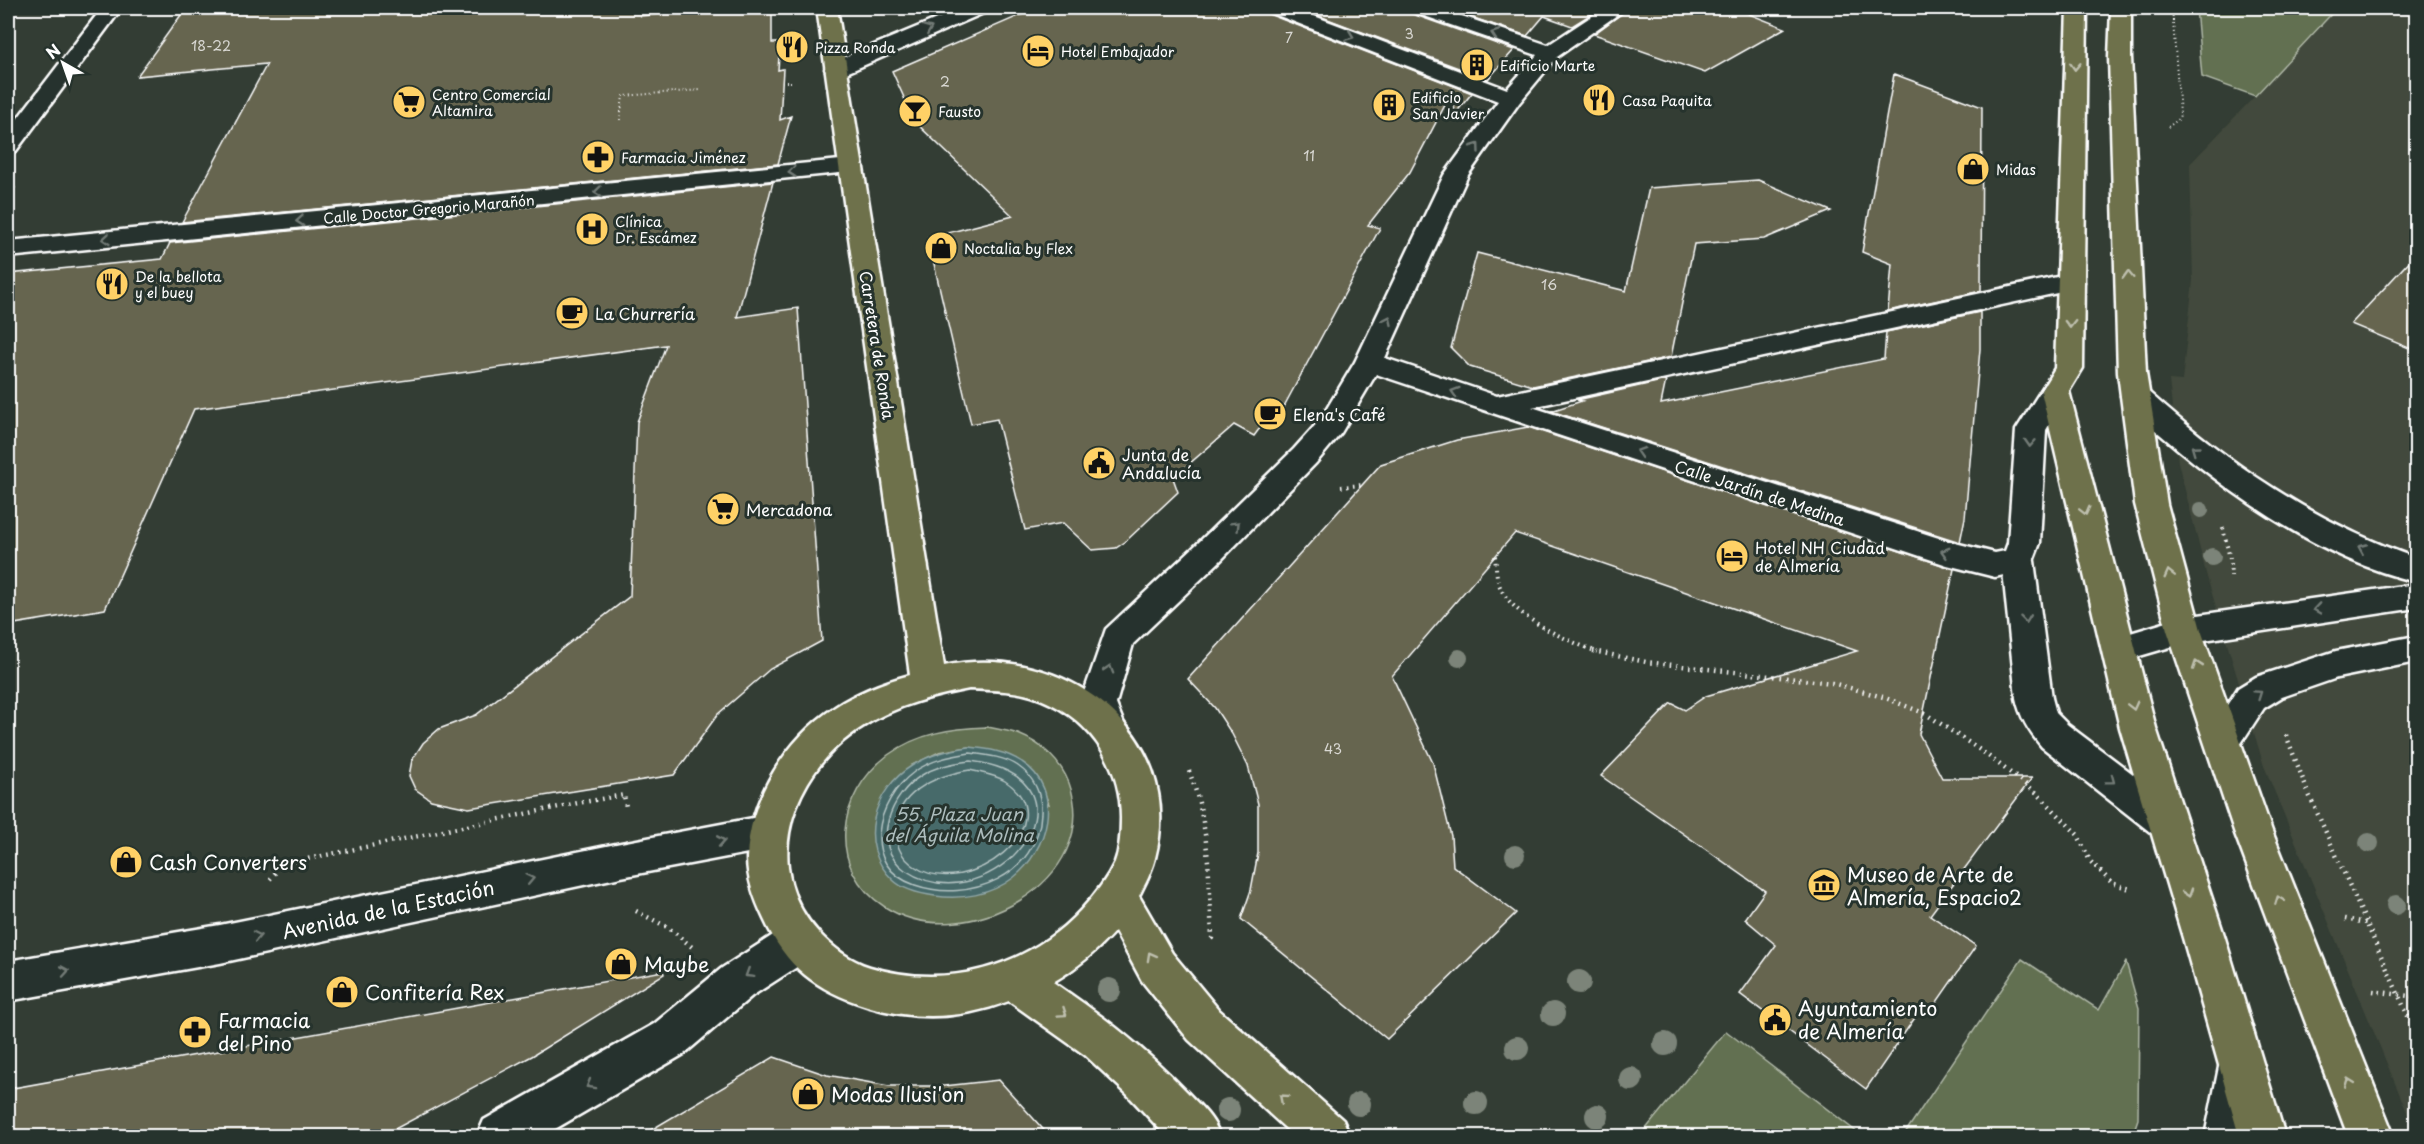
<svg xmlns="http://www.w3.org/2000/svg" width="2424" height="1144" font-family="'Playpen Sans',sans-serif">
	<style>
		.built { fill: #42493c }
		.green { fill: #627051; stroke: #b0b8a8; stroke-width: 1.5; fill-rule: evenodd }
		.water { fill: #466b6b; stroke: #90a6a6; stroke-width: 1.5 }
		.lines { fill: none; stroke-linecap: round; stroke-linejoin: round }
		.shore { stroke: #b5c4c4; stroke-width: 1.5 }
		.building { fill: #666550; stroke: #fff; stroke-width: 1.5 }
		.lane-casing { stroke: #fff; stroke-width: 5 }
		.street-casing { stroke: #fff; stroke-width: 5 }
		.secondary-casing { stroke: #fff; stroke-width: 5 }
		.primary-casing { stroke: #fff; stroke-width: 5 }
		.path-far2 { stroke: #fff; stroke-width: 2; stroke-dasharray: 1 3; stroke-linecap: butt }
		.path-far1 { stroke: #fff; stroke-width: 4; stroke-dasharray: 1.5 4.5; stroke-linecap: butt }
		.path { stroke: #fff; stroke-width: 4.5; stroke-dasharray: 1.5 5; stroke-linecap: butt }
		.lane { fill: #26332d; fill-rule: evenodd }
		.street { fill: #26332d; fill-rule: evenodd }
		.secondary { fill: #26332d; fill-rule: evenodd }
		.primary { fill: #6e714b; fill-rule: evenodd }
		.tree { fill: #7c8479 }
		.oneway { stroke: #727a76 }
		.oneway2 { stroke: #bebfae }
		.labels { text-anchor: middle; dominant-baseline: central; stroke-width: 6; stroke-linejoin: round; paint-order: stroke }
		.number-label { font-size: 14px; fill: #d9d8d3 }
		.far-poi-label { font-size: 14px; fill: #fff; stroke: #26332d; text-anchor: start }
		.far-street-label { font-size: 14px; fill: #fff; stroke: #26332d }
		.poi-label { font-size: 16px; fill: #fff; stroke: #26332d; text-anchor: start }
		.street-label { font-size: 16px; fill: #fff; stroke: #26332d }
		.water-label { font-size: 18px; font-style: italic; fill: #acbcbc; stroke: #26332d }
		.near-poi-label { font-size: 20px; fill: #fff; stroke: #26332d; text-anchor: start }
		.near-street-label { font-size: 20px; fill: #fff; stroke: #26332d }
	</style>
	<rect width="100%" height="100%" fill="#333d34"/>
	<filter id="ink" filterUnits="userSpaceOnUse"><feTurbulence type="fractalNoise" baseFrequency=".0167" numOctaves="2"/><feDisplacementMap in="SourceGraphic" scale="12" xChannelSelector="R" yChannelSelector="G"/><feConvolveMatrix kernelMatrix="1 2 1 2 8 2 1 2 1" color-interpolation-filters="sRGB"/></filter>
	<g filter="url(#ink)">
		<path class="built" d="M2196 8H2416V1134L2264 766 2207 577 2178 462 2169 380 2182 381 2193 281 2190 164 2255 96 2202 77Z"/>
		<path class="green" d="M2196 8H2337L2255 96 2202 77Z
			M987 727C997 729 1008 731 1018 734 1041 743 1060 760 1069 783 1105 881 963 957 885 907 826 869 836 795 888 755 918 733 952 728 987 727ZM969 747C1015 760 1031 756 1049 804L912 765 939 752Z
			M2022 959 2099 1010 2126 962 2139 1008 2138 1119 2132 1136H1903Z
			M1726 1031 1862 1136H1863H1640Z"/>
		<path class="water" d="M969 747C987 749 1006 751 1022 762 1065 790 1048 851 1013 878 991 895 961 900 935 896 921 894 903 890 893 880 856 845 873 789 913 765 931 754 949 750 969 747Z"/>
		<g class="lines">
			<path class="shore" d="M970 753C986 755 1005 757 1018 766 1034 777 1042 794 1041 813 1039 875 969 904 915 885 859 866 876 800 914 772 930 760 951 756 970 753Z
				M970 761C1111 779 992 929 905 870 869 845 891 794 922 775 936 766 953 763 970 761Z
				M970 770C981 773 996 775 1005 781 1069 823 967 903 914 866 904 859 897 848 896 836 891 794 936 775 970 770Z"/>
		</g>
		<path class="building" d="M186 8H641V16L716 8H772V43H780L778 70 783 69 780 120 791 116 778 164 182 222 267 64 137 76Z
			M1037 8H1264L1268 14 1472 93 1455 114 1453 90 1410 172 1368 225 1380 228 1282 410 1276 406 1254 436 1234 425 1173 478 1178 492 1125 542 1116 548 1092 550 1063 523 1025 530 997 419 971 424 928 238 1013 216 915 122 892 71Z
			M1298 8H1408L1412 14 1514 50 1488 79Z
			M1444 8H1601L1572 26 1544 16 1527 36Z
			M1629 8H1734L1785 28 1705 73 1594 34Z
			M1894 74 1982 107 1981 291 1888 311 1892 264 1862 252Z
			M1758 180 1831 211 1764 239 1694 244 1671 357 1533 386 1470 367 1451 348 1477 253 1626 291 1649 188Z
			M773 182 737 317 798 308 822 641 770 669 718 714 674 775 469 808 431 800 415 789 409 776 412 760 423 743 439 729 476 715 630 596 637 422 666 345 194 409 105 609 8 625V274L162 259 170 243Z
			M2416 254V351L2351 324Z
			M1980 312V349L1965 518 1960 542 1551 411 1582 401 1577 400 1666 380 1661 404 1884 359 1886 332Z
			M1528 427 1954 569 1919 734 1942 778H2032L1930 915 1976 946 1930 1012 1923 1006 1866 1089 1740 994 1776 945 1745 919 1765 891 1601 776 1671 703 1685 710 1706 696 1857 651 1515 533 1392 676 1433 763 1451 836 1453 866 1516 913 1387 1039 1241 919 1251 890 1258 853V804L1248 766 1232 734 1215 708 1188 679 1381 464 1457 440Z
			M663 971 664 974 532 1056 380 1137H8V1089Z
			M774 1057 827 1075 889 1086H944L999 1080 1050 1137H639Z"/>
		<g class="lines">
			<g class="lane-casing">
				<path id="lane" d="M2135 387 2145 389C2226 462 2313 522 2416 558V582C2310 557 2204 476 2125 403L2121 396 2125 389Z
					M2018 549 2030 553 2034 561 2052 698 2056 713 2068 725 2182 811 2187 823 2182 835 2168 840 2154 835 2042 747C2029 732 2020 717 2016 698L2002 561 2006 553Z
					M2416 584V608L2184 643 2119 662 2107 658 2102 649 2107 640 2184 617Z
					M2416 636V662L2337 678 2282 697 2264 708 2236 751 2223 755 2210 751 2205 740 2238 688 2256 677 2336 651Z"/>
			</g>
			<g class="street-casing">
				<path id="street" d="M1266 8H1293L1507 89 1537 55 1413 12 1410 8H1438L1548 45 1604 8H1627L1557 57 1519 103 1468 175 1385 358 1497 396 2071 274 2080 276 2084 282 2080 288 2071 290 1532 407 1951 542 1995 553 2005 551 2008 543 2016 430 2045 384 2055 382 2065 384 2069 391 2046 430 2040 543 2030 569 1995 577 1947 565 1376 374 1341 433 1316 463 1220 561 1133 644 1116 704 1124 724 1119 734 1106 739 1093 734 1080 704 1106 629 1196 545 1294 449 1320 420 1355 362 1444 175 1498 101 1269 12Z
					M2241 1045 2257 1052 2263 1067 2251 1136H2205L2219 1067 2225 1052Z"/>
			</g>
			<g class="secondary-casing">
				<path id="secondary" d="M102 8H122L16 151 8 153V131Z
					M963 8H989L986 12 844 74 836 75 828 74 825 69 828 64Z
					M851 159 859 161 863 166 859 171 8 257V241Z
					M769 815 783 820 788 832 783 844 769 849 621 877 220 963 8 1001V961L220 925 621 843Z
					M799 923 814 928 820 942 814 956 752 996 684 1054 543 1136H477L484 1120 654 1024 722 968 784 928Z"/>
			</g>
			<g class="primary-casing">
				<path id="primary" d="M817 8H837L944 666C1060 641 1188 731 1155 858 1152 871 1145 884 1139 896L1172 953 1219 1010 1343 1120 1350 1136H1294L1189 1040 1142 981 1115 931C1096 952 1077 968 1053 982 1104 1017 1144 1047 1188 1093 1201 1107 1214 1118 1220 1136H1166L1127 1094 1085 1055 1009 1001C963 1019 914 1021 867 1006 816 990 786 967 764 919 755 900 747 879 747 858 749 799 786 739 835 707 858 692 884 682 910 675ZM969 689C990 690 1012 690 1032 696 1087 714 1121 762 1121 818 1121 832 1120 849 1115 862 1107 879 1094 896 1081 910 1027 968 946 990 870 967 850 961 832 947 818 932 764 873 787 789 843 741 880 710 923 698 969 689Z
					M2067 8H2087L2083 368 2069 391 2156 728 2225 938 2285 1136H2239L2183 938 2120 728 2041 391 2055 368Z
					M2111 8H2131V57L2146 373 2167 504 2201 630 2272 831 2394 1136H2348L2234 831 2167 630 2135 504 2118 373 2109 57Z"/>
			</g>
			<path class="path-far2" d="M782 82H792
				M620 120 623 96 701 90
				M2168 127 2179 119 2180 114 2172 8
				M8 198 16 186"/>
			<path class="path-far1" d="M1341 487 1362 485
				M2223 528 2230 559 2231 576
				M1495 556C1496 565 1496 576 1499 584 1510 617 1567 640 1597 652"/>
			<path class="path" d="M1593 651 1646 662 1832 683 1883 697 1926 714 1983 752 2037 793 2078 835 2090 861 2112 883 2133 890
				M2286 735 2307 790 2416 1034
				M1189 771C1210 825 1209 881 1212 938L1208 942
				M270 879 283 864 578 803 624 795 626 807
				M636 911 669 928 692 947
				M2345 919 2367 923
				M2373 991 2416 997"/>
			<use href="#lane" class="lane"/>
			<use href="#street" class="street"/>
			<use href="#secondary" class="secondary"/>
			<use href="#primary" class="primary"/>
		</g>
		<g class="tree">
			<circle cx="2201" cy="510" r="8"/>
			<circle cx="2212" cy="557" r="9"/>
			<circle cx="1459" cy="658" r="9"/>
			<circle cx="2369" cy="843" r="10"/>
			<circle cx="1515" cy="855" r="10"/>
			<circle cx="2396" cy="905" r="10"/>
			<circle cx="1579" cy="982" r="12"/>
			<circle cx="1109" cy="990" r="12"/>
			<circle cx="1553" cy="1014" r="12"/>
			<circle cx="1665" cy="1044" r="12"/>
			<circle cx="1517" cy="1048" r="12"/>
			<circle cx="1631" cy="1079" r="12"/>
			<circle cx="1476" cy="1103" r="12"/>
			<circle cx="1359" cy="1104" r="12"/>
			<circle cx="1228" cy="1110" r="12"/>
			<circle cx="1597" cy="1116" r="12"/>
		</g>
		<defs><path id="oneway-chevron" d="M-2-3.5L2.5 0L-2 3.5" fill="none" stroke-width="1.6" stroke-linecap="round" stroke-linejoin="round" transform="scale(1.5)"/></defs>
		<g class="oneway">
			<use href="#oneway-chevron" transform="translate(928 29) rotate(-23)"/>
			<use href="#oneway-chevron" transform="translate(1495 34) rotate(-161)"/>
			<use href="#oneway-chevron" transform="translate(1350 36) rotate(21)"/>
			<use href="#oneway-chevron" transform="translate(1476 147) rotate(-54)"/>
			<use href="#oneway-chevron" transform="translate(792 172) rotate(174)"/>
			<use href="#oneway-chevron" transform="translate(598 192) rotate(174)"/>
			<use href="#oneway-chevron" transform="translate(300 221) rotate(175)"/>
			<use href="#oneway-chevron" transform="translate(106 239) rotate(175)"/>
			<use href="#oneway-chevron" transform="translate(1388 320) rotate(-65)"/>
			<use href="#oneway-chevron" transform="translate(1455 392) rotate(-162)"/>
			<use href="#oneway-chevron" transform="translate(2030 443) rotate(93)"/>
			<use href="#oneway-chevron" transform="translate(2195 449) rotate(-144)"/>
			<use href="#oneway-chevron" transform="translate(1640 452) rotate(-162)"/>
			<use href="#oneway-chevron" transform="translate(1236 525) rotate(-45)"/>
			<use href="#oneway-chevron" transform="translate(2362 548) rotate(-157)"/>
			<use href="#oneway-chevron" transform="translate(1945 552) rotate(-164)"/>
			<use href="#oneway-chevron" transform="translate(2317 609) rotate(172)"/>
			<use href="#oneway-chevron" transform="translate(2026 619) rotate(83)"/>
			<use href="#oneway-chevron" transform="translate(1109 669) rotate(-73)"/>
			<use href="#oneway-chevron" transform="translate(2258 694) rotate(-35)"/>
			<use href="#oneway-chevron" transform="translate(2111 780) rotate(37)"/>
			<use href="#oneway-chevron" transform="translate(721 841) rotate(-10)"/>
			<use href="#oneway-chevron" transform="translate(530 879) rotate(-12)"/>
			<use href="#oneway-chevron" transform="translate(257 936) rotate(-12)"/>
			<use href="#oneway-chevron" transform="translate(65 971) rotate(-10)"/>
			<use href="#oneway-chevron" transform="translate(749 974) rotate(148)"/>
			<use href="#oneway-chevron" transform="translate(590 1085) rotate(150)"/>
		</g>
		<g class="oneway2">
			<use href="#oneway-chevron" transform="translate(2075 66) rotate(92)"/>
			<use href="#oneway-chevron" transform="translate(2128 275) rotate(-92)"/>
			<use href="#oneway-chevron" transform="translate(2070 324) rotate(91)"/>
			<use href="#oneway-chevron" transform="translate(2085 511) rotate(76)"/>
			<use href="#oneway-chevron" transform="translate(2169 574) rotate(-104)"/>
			<use href="#oneway-chevron" transform="translate(2197 665) rotate(-109)"/>
			<use href="#oneway-chevron" transform="translate(2133 706) rotate(76)"/>
			<use href="#oneway-chevron" transform="translate(2188 893) rotate(72)"/>
			<use href="#oneway-chevron" transform="translate(2279 900) rotate(-111)"/>
			<use href="#oneway-chevron" transform="translate(1151 956) rotate(-119)"/>
			<use href="#oneway-chevron" transform="translate(1063 1013) rotate(34)"/>
			<use href="#oneway-chevron" transform="translate(2349 1082) rotate(-111)"/>
			<use href="#oneway-chevron" transform="translate(1283 1098) rotate(-139)"/>
		</g>
	</g>
	<defs>
		<g id="restaurant-disc" transform="scale(1.725)"><circle r="9.5" fill="#ffd166" stroke="#26332d"/><path d="M-5-6h1v4h1v-4h1v4h1v-4h1v5L-1.5 .5V6h-2V.5L-5-1ZM5-6V6H3V1.5H1.5Q1.5-4 5-6Z" fill="#111"/></g>
		<g id="hotel-disc" transform="scale(1.725)"><circle r="9.5" fill="#ffd166" stroke="#26332d"/><path d="M-6-4.5h1.5V1H6V5H4.5V3h-9V5H-6ZM-4 0a1.8 1.8 0 1 1 3.6 0ZM.5 0V-2.5h3Q6-2.5 6 0Z" fill="#111"/></g>
		<g id="building-disc" transform="scale(1.725)"><circle r="9.5" fill="#ffd166" stroke="#26332d"/><path d="M-4-6H4V6H1V3H-1V6H-4ZM-2.5-4.3h1.7v1.8h-1.7ZM.8-4.3h1.7v1.8H.8ZM-2.5-1h1.7V.8h-1.7ZM.8-1h1.7V.8H.8Z" fill="#111"/></g>
		<g id="supermarket-disc" transform="scale(1.725)"><circle r="9.5" fill="#ffd166" stroke="#26332d"/><path d="M-6-5.5h2.5l.6 2H6L4.5 2H-2.5L-4.4-4H-6ZM-1.5 3.2a1.3 1.3 0 1 0 .1 0ZM3 3.2a1.3 1.3 0 1 0 .1 0Z" fill="#111"/></g>
		<g id="bar-disc" transform="scale(1.725)"><circle r="9.5" fill="#ffd166" stroke="#26332d"/><path d="M-6-5H6L.8 .8V4.5H3.5V6h-7V4.5H-.8V.8Z" fill="#111"/></g>
		<g id="pharmacy-disc" transform="scale(1.725)"><circle r="9.5" fill="#ffd166" stroke="#26332d"/><path d="M-2-6h4v4h4v4h-4v4h-4v-4h-4v-4h4Z" fill="#111"/></g>
		<g id="shop-disc" transform="scale(1.725)"><circle r="9.5" fill="#ffd166" stroke="#26332d"/><path d="M-5-2.5h2.3a2.7 3.5 0 0 1 5.4 0H5L5.5 6h-11ZM-1.5-2.5h3a1.5 2.3 0 0 0-3 0Z" fill="#111"/></g>
		<g id="hospital-disc" transform="scale(1.725)"><circle r="9.5" fill="#ffd166" stroke="#26332d"/><path d="M-5-5h3v3.5h4V-5h3V5h-3V1.5h-4V5h-3Z" fill="#111"/></g>
		<g id="cafe-disc" transform="scale(1.725)"><circle r="9.5" fill="#ffd166" stroke="#26332d"/><path d="M-5.5-4.5H6V0H3Q3 3.5 0 3.5H-2.5Q-5.5 3.5-5.5 0ZM3-3.2v2h1.7v-2ZM-6 4.5H4V6H-6Z" fill="#111"/></g>
		<g id="civic-disc" transform="scale(1.725)"><circle r="9.5" fill="#ffd166" stroke="#26332d"/><path d="M-.6-6.5H3V-4.5H.6V-3L4-1V1h2V6H-6V1h2V-1L-.6-3ZM-1.2 2.5V6h2.4V2.5Z" fill="#111"/></g>
		<g id="museum-disc" transform="scale(1.725)"><circle r="9.5" fill="#ffd166" stroke="#26332d"/><path d="M0-6L6-3V-2H-6V-3ZM-5-1h2V3h-2ZM-1-1h2V3h-2ZM3-1h2V3H3ZM-6 4H6V6H-6Z" fill="#111"/></g>
	</defs>
	<g fill-rule="evenodd">
		<use href="#restaurant-disc" x="792" y="47"/>
		<use href="#hotel-disc" x="1038" y="51"/>
		<use href="#building-disc" x="1477" y="65"/>
		<use href="#restaurant-disc" x="1599" y="100"/>
		<use href="#supermarket-disc" x="409" y="102"/>
		<use href="#building-disc" x="1389" y="105"/>
		<use href="#bar-disc" x="915" y="111"/>
		<use href="#pharmacy-disc" x="598" y="157"/>
		<use href="#shop-disc" x="1973" y="169"/>
		<use href="#hospital-disc" x="592" y="229"/>
		<use href="#shop-disc" x="941" y="248"/>
		<use href="#restaurant-disc" x="112" y="284"/>
		<use href="#cafe-disc" x="572" y="313"/>
		<use href="#cafe-disc" x="1270" y="414"/>
		<use href="#civic-disc" x="1099" y="463"/>
		<use href="#supermarket-disc" x="723" y="509"/>
		<use href="#hotel-disc" x="1732" y="556"/>
		<use href="#shop-disc" x="126" y="862"/>
		<use href="#museum-disc" x="1824" y="885"/>
		<use href="#shop-disc" x="621" y="964"/>
		<use href="#shop-disc" x="342" y="992"/>
		<use href="#civic-disc" x="1775" y="1020"/>
		<use href="#pharmacy-disc" x="195" y="1032"/>
		<use href="#shop-disc" x="808" y="1094"/>
	</g>
	<g class="labels">
		<g class="number-label">
			<text x="1409" y="33">3</text>
			<text x="1289" y="37">7</text>
			<text x="211" y="45">18-22</text>
			<text x="945" y="81">2</text>
			<text x="1309" y="155">11</text>
			<text x="1549" y="284">16</text>
			<text x="1333" y="748">43</text>
		</g>
		<g class="far-poi-label">
			<text x="815" y="47">Pizza Ronda</text>
			<text x="1061" y="51">Hotel Embajador</text>
			<text x="1500" y="65">Edificio Marte</text>
			<text x="432" y="94">Centro Comercial<tspan x="432" dy="16">Altamira</tspan></text>
			<text x="1412" y="97">Edificio<tspan x="1412" dy="16">San Javier</tspan></text>
			<text x="1622" y="100">Casa Paquita</text>
			<text x="938" y="111">Fausto</text>
			<text x="621" y="157">Farmacia Jiménez</text>
			<text x="1996" y="169">Midas</text>
			<text x="615" y="221">Clínica<tspan x="615" dy="16">Dr. Escámez</tspan></text>
			<text x="964" y="248">Noctalia by Flex</text>
			<text x="135" y="276">De la bellota<tspan x="135" dy="16">y el buey</tspan></text>
		</g>
		<g class="far-street-label">
			<text transform="translate(429 209) rotate(-5)">Calle Doctor Gregorio Marañón</text>
		</g>
		<g class="poi-label">
			<text x="595" y="313">La Churrería</text>
			<text x="1293" y="414">Elena's Café</text>
			<text x="1122" y="454">Junta de<tspan x="1122" dy="18">Andalucía</tspan></text>
			<text x="746" y="509">Mercadona</text>
			<text x="1755" y="547">Hotel NH Ciudad<tspan x="1755" dy="18">de Almería</tspan></text>
		</g>
		<g class="street-label">
			<text transform="translate(878 345) rotate(81)">Carretera de Ronda</text>
			<text transform="translate(1760 492) rotate(18)">Calle Jardín de Medina</text>
		</g>
		<g class="water-label">
			<text x="959" y="813">55. Plaza Juan<tspan x="959" dy="21">del Águila Molina</tspan></text>
		</g>
		<g class="near-poi-label">
			<text x="149" y="862">Cash Converters</text>
			<text x="1847" y="874">Museo de Arte de<tspan x="1847" dy="23">Almería, Espacio2</tspan></text>
			<text x="644" y="964">Maybe</text>
			<text x="365" y="992">Confitería Rex</text>
			<text x="1798" y="1008">Ayuntamiento<tspan x="1798" dy="23">de Almería</tspan></text>
			<text x="218" y="1020">Farmacia<tspan x="218" dy="23">del Pino</tspan></text>
			<text x="831" y="1094">Modas Ilusi'on</text>
		</g>
		<g class="near-street-label">
			<text transform="translate(388 909) rotate(-12)">Avenida de la Estación</text>
		</g>
	</g>
	<rect width="2424" height="1144" fill="none" stroke="#26332d" stroke-width="30"/>
	<rect x="15" y="15" width="2394" height="1114" fill="none" stroke="#fff" stroke-width="2" filter="url(#ink)"/>
	<g transform="translate(63 63) rotate(320)" stroke="#26332d" stroke-width="4.5" paint-order="stroke">
	<path d="M0-4.5L10 22L0 15L-10 22Z" fill="#ffffff"/>
	<text y="-9" font-size="16" font-weight="bold" text-anchor="middle" fill="#ffffff">N</text>
	</g>
</svg>
